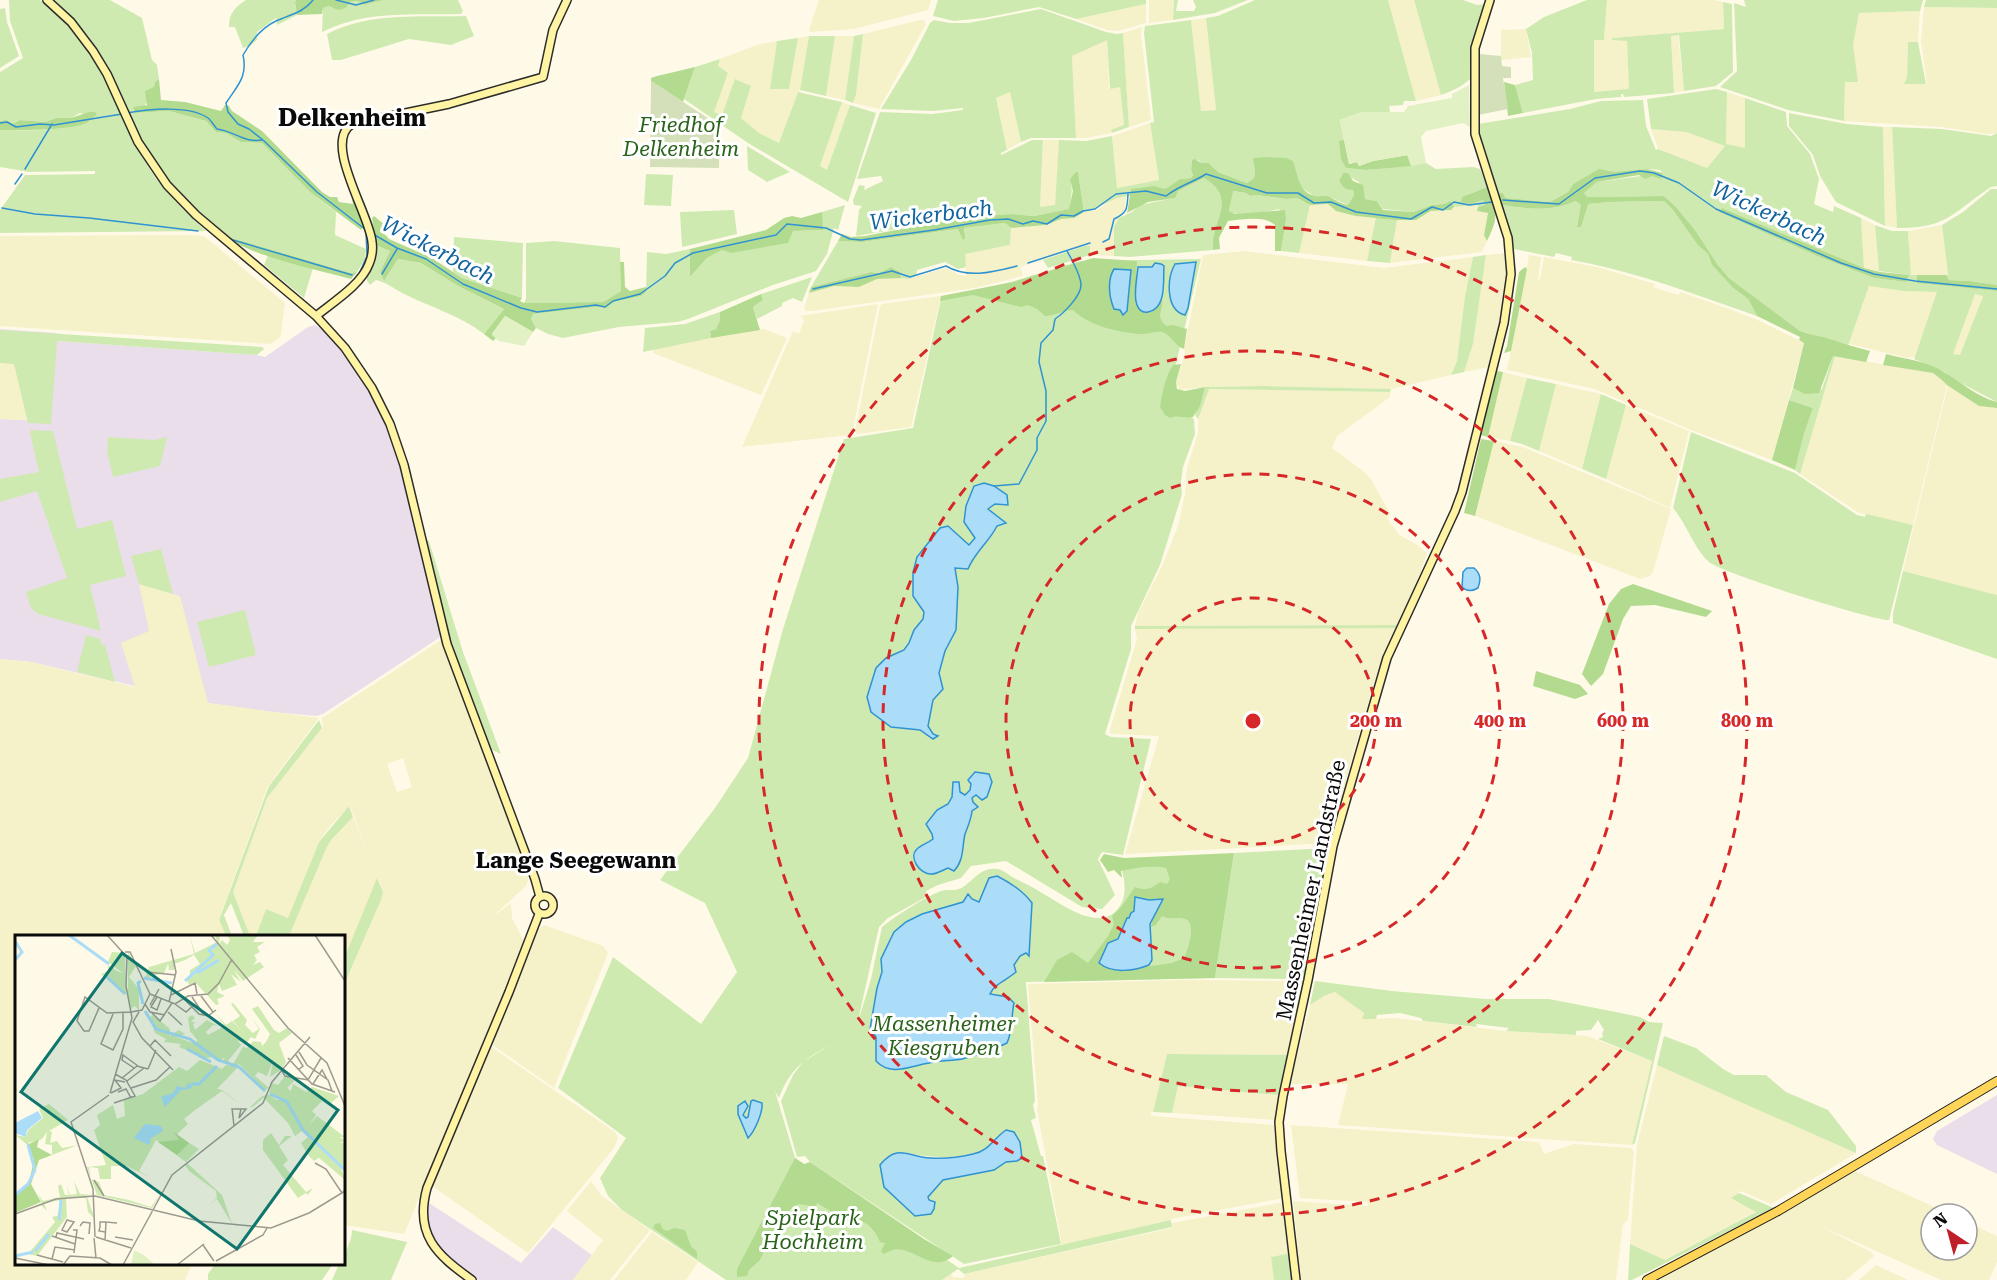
<svg xmlns="http://www.w3.org/2000/svg" width="1997" height="1280" font-family="'Roboto Serif',serif">
	<style>
		.industrial { fill: #e9deea }
		.farmland { fill: #f5f1c8; fill-rule: evenodd }
		.green { fill: #cfeab1; fill-rule: evenodd }
		.forest { fill: #b3db90; fill-rule: evenodd }
		.cemetery { fill: #d4e0ba }
		.pitch { fill: #e1f1c3 }
		.water { fill: #abdcf8; stroke: #2f93d2; stroke-width: 1.5 }
		.lines { fill: none; stroke-linecap: round; stroke-linejoin: round }
		.stream { stroke: #2f93d2; stroke-width: 1.5 }
		.secondary-casing { stroke: #2c2c2c; stroke-width: 10 }
		.primary-casing { stroke: #1b1b1b; stroke-width: 10 }
		.secondary { stroke: #fff4a3; stroke-width: 7 }
		.primary { stroke: #fed459; stroke-width: 8 }
		.ring { fill: none; stroke: #d62828; stroke-width: 3; stroke-dasharray: 10 8 }
		.labels { text-anchor: middle; dominant-baseline: central; stroke-width: 6; stroke-linejoin: round; paint-order: stroke }
		.park-label { font-size: 21px; font-style: italic; fill: #2a631a; stroke: #fff }
		.street-label { font-size: 21px; fill: #0a0a0a; stroke: #fff }
		.water-label { font-size: 22px; font-style: italic; fill: #11639f; stroke: #fff }
		.neighbourhood-label { font-size: 22px; font-weight: bold; fill: #0a0a0a; stroke: #fff }
		.quarter-label { font-size: 24px; font-weight: bold; fill: #0a0a0a; stroke: #fff }
		.inset-river { fill: none; stroke: #abdcf8; stroke-width: 3 }
		.inset-road { fill: none; stroke: #9d9a8f; stroke-width: 1.5 }
		.view { fill: #0f766e; fill-opacity: 0.15; stroke: #0f766e; stroke-width: 3 }
		.inset-edge { fill: none; stroke: #0a0a0a; stroke-width: 3 }
		.centre { fill: #d62828; stroke: #fff; stroke-width: 3 }
		.ring-label { font-size: 18px; text-anchor: middle; font-weight: bold; fill: #d62828; stroke: #fff; stroke-width: 6; stroke-linejoin: round; paint-order: stroke }
	</style>
	<rect width="100%" height="100%" fill="#fffae8"/>
	<path class="industrial" d="M315 325 324 330 350 361 365 383 382 416 405 482 441 634 439 638 323 714 316 716 272 712 208 703 31 662 0 659V419L27 420 14 364 0 363V329L57 333V341L257 355 265 357 308 327Z
		M1997 1095V1174L1937 1145 1933 1139 1937 1131Z
		M426 1201 521 1263 553 1227 592 1255 573 1280H478L441 1252 427 1230Z"/>
	<path class="farmland" d="M819 0H931L928 10 854 29 810 32 809 30Z
		M1149 0H1174L1173 20 1149 23Z
		M1388 0H1414L1441 95 1416 101Z
		M1607 0H1714L1723 2 1724 29 1612 38V40H1627L1629 90 1594 93V39H1604Z
		M1997 0V133L1987 134 1941 127 1844 121 1845 81H1857L1853 45 1859 13 1920 11 1918 42H1908L1907 77 1904 83 1927 84 1921 41 1924 7 1996 8Z
		M1146 4V23L1118 31 1107 30 1076 19Z
		M1206 18 1216 110 1201 111 1191 20Z
		M920 20H924L926 24 879 109 853 103 863 34Z
		M1142 27 1141 34 1151 120 1129 127 1123 33Z
		M1501 29 1507 30 1526 29 1531 57 1501 60Z
		M1678 35 1684 91 1674 93 1671 36Z
		M809 36 800 91 798 92 779 143 759 133 741 118 751 87 736 79 722 115 713 112 728 74 718 66 720 59 757 45 777 41 770 89H789L798 38Z
		M835 36H854L845 100 826 96Z
		M1107 39 1109 89 1120 86 1124 126 1112 130V133L1086 138H1076L1072 56Z
		M1010 92 1021 142 1007 150 996 98Z
		M1727 92 1745 98V149L1726 144Z
		M842 102 850 105 827 170 819 167Z
		M1150 123 1159 180 1117 188 1112 136Z
		M1883 127H1892L1897 228 1885 226Z
		M1651 129 1686 132 1725 146 1707 168 1658 149Z
		M1043 140H1059L1055 206 1040 207Z
		M1117 196H1126L1125 209 1114 227V256L1090 255V246H1085L1020 267 1023 276 975 288 812 311H806L804 308 809 293 834 286 859 287 877 279 893 277 908 279 946 268 959 275 967 276 964 254 1010 245 1011 228 1046 225 1061 219 1074 218 1084 212 1097 210Z
		M1328 204 1356 216 1376 217 1367 261 1299 253 1310 205Z
		M1478 205 1477 211 1488 213 1484 235 1487 241 1482 252 1390 263 1397 220H1416L1432 211 1451 210 1454 207Z
		M1861 218 1875 225 1879 271 1864 268Z
		M1942 225 1948 276 1911 275 1908 231Z
		M188 235 204 236 285 303 281 335 278 339 270 344 0 326V236Z
		M1244 251 1384 268 1473 257 1465 296 1457 361 1451 375 1391 389 1263 386 1205 387 1180 390 1176 382 1185 352 1184 349 1203 255Z
		M1507 253V285L1489 367 1464 372 1473 344 1486 255Z
		M1529 255 1541 257 1538 280 1540 279 1544 257 1601 268 1655 284 1653 287 1678 295 1681 292 1732 310 1760 321 1804 343 1772 460 1691 430 1595 389 1507 370Z
		M1869 286 1903 291 1938 292 1914 357 1908 358 1849 344Z
		M1975 294 1983 295 1960 355 1953 354Z
		M941 296 911 427 857 434 855 431 880 306 882 304Z
		M878 304 852 433 850 435 742 447 793 331 799 334 804 320 800 316Z
		M764 329 787 338 761 395 653 353 654 349 738 332Z
		M1835 356 1933 373 1943 380 1947 385 1913 525 1859 513 1800 474Z
		M0 363 14 364 28 420 0 419Z
		M1503 372 1527 378 1510 441 1488 437Z
		M1556 384 1601 394 1582 469 1539 451Z
		M1948 385 1979 406 1997 408V595L1903 571Z
		M1208 389 1390 392V397L1337 436 1332 448 1363 471 1371 479 1390 514 1387 518 1399 535 1416 544 1427 553 1419 576 1398 625 1135 626 1138 613 1163 564 1178 526 1185 494 1187 468 1198 433V419Z
		M1626 405 1689 431 1670 508 1606 479Z
		M1494 441 1523 447 1671 509 1653 572 1650 576 1640 579 1475 516Z
		M139 584 180 596 208 703 319 718 268 786 216 927 219 920 226 936H16V1264H192L185 1280H0V659L31 662 135 687 121 643 149 631Z
		M1392 627 1397 628 1377 673 1349 768 1331 843 1125 854 1159 736 1111 734 1109 733 1137 639 1135 629Z
		M441 640 443 641 527 870 528 880 526 886 490 919 511 903 512 918 524 941 523 950 404 1234 344 1225V986L381 900 383 892 378 878 344 960V936H289L326 849 331 840 353 817 368 854 350 806 330 826 319 842 288 918 266 909 256 936H250L233 892 267 798 323 727 322 718ZM403 758 412 787 397 792 387 764Z
		M544 925 603 946 608 953 554 1088 491 1044 538 930Z
		M1181 980 1303 981 1304 983 1288 1055 1167 1054 1153 1112 1150 1113 1152 1116 1276 1125 1278 1155 1284 1198 1171 1219V1220L1062 1245 1037 1110 1038 1104 1028 984Z
		M1336 992 1364 1013 1363 1019 1394 1018 1506 1031 1587 1036 1652 1061 1632 1145 1338 1125 1348 1084H1290L1310 1005 1324 996Z
		M490 1046 615 1132 618 1137 614 1148 528 1253 432 1186Z
		M1657 1065 1832 1142 1856 1153 1771 1204 1741 1191 1732 1198 1757 1211 1665 1260 1630 1244 1637 1145Z
		M1178 1086 1279 1095 1275 1120 1172 1113Z
		M1291 1125 1539 1142 1544 1154 1574 1144 1631 1148 1634 1152 1628 1220 1623 1224 1616 1280H1301L1293 1201 1368 1206 1367 1202 1300 1198Z
		M1855 1171 1950 1214H1931V1250H1967V1222L1997 1236V1262L1989 1280H1941L1818 1225 1871 1252 1874 1256 1846 1280H1657L1789 1210Z
		M591 1181 602 1196 650 1230 610 1280H573L603 1240 567 1211Z
		M1284 1202 1291 1253 1271 1257 1274 1280H942L951 1274 953 1277 963 1278 965 1276 964 1274 1172 1228V1223Z
		M652 1232 698 1262 686 1280H614Z
		M1876 1265 1908 1280H1859Z"/>
	<path class="green" d="M9 0H40C66 20 89 47 104 76 120 108 131 141 151 171 166 194 186 212 206 231L0 233V210L25 175 95 174V171L29 172 0 167V130C22 130 78 133 92 117L80 113 71 118H56L45 122 20 120 13 124 6 120 0 121V72L23 58 10 21Z
		M55 0H110L142 18 152 60 157 65 159 79 155 82C154 96 146 106 135 113L169 111 206 121 216 132 226 133 241 142 262 143 310 192 336 212 335 235 366 249 365 259 357 272 351 273 225 236 191 206 160 170 146 149 110 69 89 37Z
		M246 0H296L295 2 297 15 277 25 276 18 257 32V40L250 46 243 48 235 27H229C229 13 235 7 246 0Z
		M384 0H458L463 11 461 14C414 15 365 10 322 32L323 8 329 6 346 8 350 2 358 1 364 5Z
		M938 0H1146V4L1076 19 1039 7 984 18 954 21 933 16Z
		M1174 0H1178L1176 11H1194L1196 7 1193 0H1248L1215 13 1173 20Z
		M1255 0H1388L1416 101H1404L1403 105 1389 106 1390 112H1362L1340 120 1344 140 1340 142 1346 168 1366 170 1426 163 1436 169 1473 167 1480 169 1487 187 1467 195 1483 199 1485 205 1478 207V205L1454 207 1451 201 1444 204 1432 205 1413 212 1383 209 1377 201 1365 199 1359 182 1343 173 1339 181 1353 190 1354 195 1348 205 1330 197 1314 196 1305 190 1299 184 1293 161 1266 157 1254 162 1255 171 1254 178 1247 183 1218 172 1209 163H1201L1198 160H1192L1191 170 1193 175 1191 178 1180 179 1165 189H1131L1130 196C1111 196 1102 209 1084 212L1078 172H1076L1071 184C1073 192 1070 200 1070 209L1034 216 1011 214 931 220 922 225 856 236 859 210 862 206 854 205 853 200 859 185 865 186 864 190 883 181 881 176 857 179 880 112 932 114 963 110V108L933 111 881 109 911 60 930 23 934 20 950 23H968L1041 9 1106 32 1117 34 1123 33 1129 127 1112 133 1111 130 1124 125 1120 87 1110 89 1107 40 1072 56 1076 138H1031L1021 142 1010 92 996 98 1007 150 1001 153V155L1032 140H1043L1040 207 1055 205 1059 140 1086 141 1112 136 1117 188 1159 180 1150 123 1154 122 1144 33 1145 26 1191 20 1201 111 1216 110 1206 18 1218 16Z
		M1414 0H1463L1477 5 1485 4C1474 29 1469 52 1470 79 1462 87 1452 91 1441 95Z
		M1587 0H1607L1604 40H1594V92L1629 89 1627 41 1612 40V38L1724 29 1723 2 1732 4 1733 72 1716 86 1684 91 1679 35 1671 36 1674 93 1624 97 1623 94H1621V97L1596 99 1523 113 1515 85 1533 80 1532 53 1526 29 1544 17Z
		M1744 0H1923L1920 11 1859 13 1853 45 1858 82H1845L1844 121 1788 110 1720 87 1737 71 1734 3 1746 7Z
		M1926 0H1997V8L1924 7Z
		M5 8 7 22 19 56 0 68V9Z
		M466 16 474 36 451 45 409 39 341 60H332L327 34C368 12 420 17 466 16Z
		M863 34 856 94 853 103 845 100 854 36Z
		M809 36H835L826 96 800 90Z
		M798 38 789 89H770L777 41Z
		M1908 42H1918L1926 84H1904L1907 77Z
		M720 59 718 66 728 73 714 112 722 115 735 79 751 86 741 118 759 133 779 143 798 92 842 102 820 166 827 170 850 105 876 113 848 202 748 143 684 99 695 67Z
		M1716 89 1727 92 1726 144 1745 148V98L1786 112 1787 126 1810 154 1819 179 1814 204 1833 212 1834 206 1861 218 1864 268 1722 208 1719 212 1817 256 1874 278 1906 282 1908 275 1879 271 1875 225 1892 231H1908L1911 275H1917L1916 283 1997 291V402L1953 379 1945 372 1914 359 1937 292 1903 291 1869 286 1848 346 1800 331 1729 278 1718 265 1695 230 1677 208 1664 196 1586 197 1584 193 1597 182 1663 173 1660 170 1647 169 1588 176 1573 184 1568 192 1550 202 1506 198 1502 192 1498 194 1480 144 1478 124 1570 109 1601 101 1643 100 1646 126 1656 150 1658 149 1707 168 1725 146 1686 132 1651 129 1647 99ZM1975 294 1983 296 1960 355 1953 354Z
		M1789 113 1847 124 1883 127 1885 226 1836 202 1820 176 1813 155 1789 126Z
		M1892 127 1942 129 1991 136 1997 133V186L1991 187C1953 212 1947 229 1897 228Z
		M747 146 790 172 767 182 748 170Z
		M646 174 673 175 671 206 644 205Z
		M1204 178C1240 198 1209 224 1213 250L1130 257 1114 256V227L1119 218 1132 212 1140 205 1174 198 1178 191Z
		M1991 189H1997V285L1970 281 1949 280 1946 275H1948L1942 225 1963 212Z
		M1232 191 1246 193 1250 196 1256 195 1287 199 1297 198 1310 205 1299 253 1281 251 1286 220 1279 209C1264 212 1244 217 1229 212Z
		M1576 201 1582 204 1577 226 1581 227 1587 204 1609 202 1664 201 1673 210 1698 244 1708 254 1712 265 1733 288 1748 299 1757 316C1696 295 1635 271 1571 260L1572 257 1556 253 1554 257 1514 249 1502 205C1527 209 1553 212 1576 201Z
		M845 205 838 230 834 228 827 254 816 271 773 285 688 319 677 322 619 327 563 338 548 334 536 328 531 319 533 314 596 307 605 308 614 302 641 296 646 292 647 252 666 254 690 249V277L707 258 722 250 793 231 822 230V212Z
		M734 210 737 234 682 247 680 212Z
		M1376 217 1397 220 1390 263 1367 261Z
		M1005 223 1011 228 1010 245 965 254 966 267 958 269 945 262 917 270 916 276 908 279 901 278 900 272 891 267 879 273 871 272 811 287 838 241 862 242 958 229 965 233 964 228Z
		M454 237 523 243 522 298 462 278 453 272Z
		M554 241 620 248 621 291 603 302 524 303 526 299V243Z
		M376 245 390 251 380 272 384 281 398 259 421 263 458 286 504 309 484 334C459 315 430 307 402 293 393 288 386 282 376 280L370 285 367 281V276L375 259Z
		M1085 246H1090V255L1048 268 1043 260Z
		M268 255 313 268 304 298 264 265Z
		M1486 255 1473 344 1464 372 1451 375 1457 361 1465 296 1473 257Z
		M1201 259 1175 368 1178 410 1194 419 1195 434 1183 467 1181 482 1182 494 1160 565 1131 626V649L1105 734 1111 737 1151 739 1123 855 1102 852 1098 859 1115 895 1102 909 1082 907 1006 861 971 866 961 878 938 885 926 891V897L888 918 879 927 857 1025 871 979 882 927C897 915 923 898 941 891 946 889 953 891 959 889 973 883 979 866 998 869 1003 870 1009 875 1014 878 1023 883 1033 887 1042 893 1060 903 1096 931 1116 911 1130 896 1124 877 1119 859L1233 854 1211 978 1026 982 1035 1101 1033 1105 1036 1118 1031 1120 1041 1156H1043L1061 1244 964 1264 810 1162 805 1156 797 1157 781 1101 793 1075 803 1062 830 1045C803 1060 790 1069 779 1098L775 1091 795 1158 959 1268 1171 1220 1172 1227 964 1274 958 1269 942 1280H726L622 1210 608 1196 600 1178 626 1138 558 1088 613 957 701 1024 737 972 705 903 660 880 715 808 748 758 783 629 844 439 913 428 941 299 1011 282 1080 261ZM992 1145 1017 1161 1006 1162 994 1170 943 1180 928 1197 924 1215 915 1216 884 1187 904 1152C933 1159 966 1161 992 1145Z
		M812 277 802 302 793 298 782 303V306L757 319 753 307 763 300 761 294Z
		M720 312V320L716 329 710 331 711 338 643 352 645 328 685 324Z
		M0 330 262 347 264 349 257 355 57 341 51 424 28 423 14 364 0 363Z
		M1833 356H1835L1800 474 1795 470 1804 434 1813 408 1789 400 1793 388 1804 394 1822 389Z
		M1527 378 1556 384 1539 451 1522 444 1510 441Z
		M1263 386 1391 389 1390 392 1209 389 1198 419 1195 415 1205 387Z
		M1601 394 1626 405 1606 479 1582 469Z
		M31 430 53 431 77 529 112 520 126 576 90 585 101 631 38 614 31 608 26 592 67 578 37 491 0 502V479L39 472 30 433Z
		M1691 432 1795 473 1857 515 1865 517 1866 514 1913 525 1889 620C1871 620 1722 573 1709 562 1695 550 1686 523 1673 508Z
		M108 437 155 440 167 437 160 466 113 477 107 452Z
		M425 539 429 541 463 652 501 754 492 750 452 646 444 623Z
		M161 549 173 594 139 584 131 556Z
		M1903 571 1997 595V659L1893 623V613Z
		M245 610 256 655 209 667 197 622Z
		M1398 625 1397 628 1135 629V626Z
		M86 635 100 639 102 645H105L115 682 77 672Z
		M319 720 322 728 267 798 233 892 250 936H244L231 903 224 915 232 936H226L219 920 269 786Z
		M349 806 353 817 331 840 326 849 289 936H256L266 909 288 918 319 842Z
		M1329 848 1305 977 1282 979 1215 978 1234 853Z
		M377 878 383 892 381 900 344 985V959Z
		M1315 981 1392 991 1486 999H1549L1616 1012 1640 1017 1649 1022 1663 1023 1635 1143 1632 1145 1652 1061 1598 1039 1603 1037 1602 1033 1604 1030 1598 1020 1591 1030 1576 1031V1035L1506 1031 1509 1028 1476 1024 1477 1027 1423 1021 1421 1018 1400 1013 1377 1015 1376 1019H1362L1364 1013 1335 992 1324 996 1310 1005Z
		M1664 1036 1696 1048 1723 1069 1734 1075H1766L1786 1092 1828 1110 1856 1146V1153L1657 1065Z
		M1167 1054 1288 1055 1279 1095 1178 1086 1172 1113 1153 1112Z
		M1739 1193 1774 1208 1632 1280H1628L1630 1244 1665 1260 1756 1212 1731 1198Z
		M352 1230 407 1242 391 1280H332L339 1264H344C344 1250 352 1242 352 1230Z
		M1291 1253 1293 1280H1274L1271 1257Z
		M215 1264H333L322 1280H208V1274Z"/>
	<path class="forest" d="M296 0H384L364 5 358 1 350 2 346 8 338 10 329 6 323 8 322 14 297 15 295 2Z
		M695 67 683 102 651 81V78L657 76Z
		M159 79 161 100 185 102 221 111 225 105 229 106 232 111 262 131 322 192 330 197H337L339 202 353 204 352 200H356L364 226 361 230 310 192 262 143 241 142 226 133 216 132 206 121 169 111 135 113 133 107 147 105 145 91 154 87 155 82Z
		M1504 82 1515 85 1523 113 1508 116Z
		M89 112H95L97 115C92 117 90 121 86 123 69 131 20 130 0 130V121L6 120 13 124 20 120 45 122 56 118H71Z
		M1344 140 1349 164 1357 162 1359 166 1373 161 1408 155 1411 166 1366 170 1346 168 1341 159 1339 141Z
		M1266 157 1286 158 1293 161C1298 174 1298 192 1315 196 1320 197 1325 195 1330 197 1336 200 1341 204 1348 205L1354 195 1353 190C1345 190 1343 187 1339 181L1343 173H1348L1353 181 1363 185 1365 199 1377 201 1383 210 1413 212 1432 205 1444 204 1451 201 1454 207 1451 210 1431 211 1416 220H1395L1356 216 1336 211 1328 204 1310 205 1297 198 1287 199 1256 195 1250 196 1246 193 1233 191 1229 211 1235 214 1285 210 1286 220 1281 251H1275V225C1264 215 1242 220 1228 221L1219 238 1220 249 1213 250C1209 223 1240 199 1204 178L1178 191 1175 198 1148 202 1127 213 1131 189 1154 186 1165 189 1180 179 1191 178 1193 175 1191 170 1192 160 1195 159 1201 163H1209L1218 172 1247 183 1254 178 1255 171 1253 158Z
		M1599 169 1614 172 1647 169 1663 173 1661 179 1652 176 1645 179 1639 175 1597 182 1584 193 1587 197 1664 196 1677 208 1695 230 1718 265 1729 278 1800 331C1808 334 1815 335 1823 337 1839 342 1854 347 1870 351L1866 362 1833 356 1819 393 1804 394 1793 388 1804 343 1799 340 1800 337 1757 316 1748 299 1733 288 1712 265 1708 254 1698 245 1673 210 1664 201 1609 202 1588 204 1581 227H1577L1581 205 1576 201C1552 212 1528 209 1502 205L1498 194 1502 192 1506 198 1550 202 1568 192 1573 184Z
		M1076 172H1078L1084 212 1074 218 1061 219 1046 225 1011 228 1005 223 964 228 965 238 963 240 958 229 862 242 838 241 842 234 851 237 865 236 922 225 931 220 1011 214 1034 216 1069 209 1073 191 1070 179Z
		M1487 187C1496 213 1500 215 1487 241L1484 235 1488 213 1477 211 1478 207 1485 205 1483 200 1470 204 1461 202 1462 197Z
		M1722 208 1864 268 1880 272 1909 275 1906 282 1874 278 1817 256 1719 212Z
		M822 212 823 230 793 231 788 243 731 253 722 250 707 258 690 277V249L766 230 784 218 792 216 801 218Z
		M374 216 385 225 382 231 389 239 432 258 462 278 522 298 520 301 524 303 603 302 621 291 620 262H624L625 287 630 291 646 287V292L641 296 614 302 606 308 596 307 533 314 531 319 536 328 533 332 505 316 492 334 496 338 493 341 484 334 504 309 458 286 421 263 398 259 384 281 380 272 390 251 376 245 372 218Z
		M225 236 351 273 357 272 351 279C315 269 253 257 225 236Z
		M1093 258 1137 261 1135 304 1155 309 1162 299C1164 310 1154 317 1167 326L1173 325 1187 329 1184 349C1174 346 1172 335 1162 332 1156 331 1149 334 1143 334 1122 334 1087 325 1073 310 1062 310 1056 316 1045 316L1037 309 1028 305 1021 307 973 295 940 301 941 296 1013 282Z
		M891 267 900 272 901 278 877 279 859 287 834 286 809 293 811 287 871 272 879 273Z
		M1525 267 1527 269 1511 351 1504 353 1507 346 1519 272Z
		M1917 275H1946L1949 280 1970 281 1997 285V291L1916 283Z
		M761 294 763 300 753 307 760 330 711 338 710 331 716 329 720 320V312Z
		M1886 354C1905 359 1927 361 1944 372 1961 382 1977 397 1997 402V408L1979 406 1947 385 1942 380 1933 373 1883 365Z
		M1181 364 1176 382 1177 389 1185 391 1205 387 1200 406 1193 417C1184 419 1179 414 1170 418L1165 415 1160 407C1162 394 1165 377 1173 365Z
		M1497 371 1503 372 1488 437 1481 435Z
		M1789 400 1813 408 1804 434 1795 470 1772 460Z
		M1481 439 1494 441 1475 516 1464 513Z
		M1633 584 1712 611 1706 617 1655 605 1631 606 1623 619 1603 674 1591 686 1582 674 1609 604 1621 589Z
		M1536 671 1580 685 1588 694 1575 699 1533 686Z
		M1234 853 1215 978 1044 982 1057 960 1072 952 1088 963 1108 936 1114 924 1112 916 1121 907 1135 887C1146 891 1151 889 1160 882L1167 884 1170 879 1166 868C1152 865 1135 868 1121 871L1122 878 1114 870 1108 872 1100 860 1104 854 1124 858ZM1136 897 1149 900 1163 899 1153 916 1151 927 1156 925 1162 916C1174 921 1176 916 1185 919 1197 922 1188 950 1184 958L1172 963 1144 967 1105 948 1107 944 1118 939 1127 918H1130L1134 911Z
		M795 1158 804 1164 810 1162 924 1239 953 1256C933 1273 918 1250 897 1249 893 1249 887 1253 883 1254L881 1251 885 1243 880 1242C876 1231 867 1221 855 1219L850 1223H844L842 1218 817 1203 816 1207 799 1204C787 1208 786 1217 784 1228L781 1230 777 1227 774 1229 760 1260 749 1270 747 1276 737 1277V1269Z
		M660 1223 663 1229 667 1231 674 1228 685 1230 691 1246 697 1252V1259L653 1228 655 1224Z"/>
	<path class="cemetery" d="M1479 54 1501 56 1502 66 1511 67V78H1503L1508 109 1478 115Z
		M651 81 720 126 719 168 650 167Z"/>
	<path class="pitch" d="M1469 85 1470 127 1463 123 1426 131 1421 137 1426 163 1411 166 1407 155 1373 161 1359 166 1357 162 1349 164 1340 120 1362 112H1404L1408 106 1452 98V94Z
		M505 316 533 332 524 346 499 341 492 335Z"/>
	<path class="water" d="M1196 262 1188 308 1185 315C1165 310 1167 278 1175 264Z
		M1155 263 1161 264 1164 266C1163 280 1167 309 1148 312 1143 313 1139 310 1137 305 1133 296 1137 278 1138 267H1152Z
		M1114 269 1131 270 1127 311 1123 315 1120 310 1114 309C1109 297 1107 280 1114 269Z
		M984 483 994 486 1007 495 1008 505 995 504 988 509 1006 523 997 526C989 542 975 552 968 569L955 568 958 587 956 630 945 651 939 673 943 689 933 700 928 726 933 734 938 736 933 739 920 730 891 727 871 712 867 697 876 668 886 658 904 650 909 643 914 630 923 619 924 612 913 596V572L917 557 940 528 948 526 969 545 975 538 964 522 966 506 974 486Z
		M1467 568H1474C1481 574 1481 580 1478 588 1473 591 1467 592 1462 587L1463 572Z
		M975 772 989 774 992 782 987 797 982 800 976 795 972 798 973 802 978 807 972 811C971 820 968 826 965 834 962 847 964 861 954 871L948 868C943 870 935 875 930 874 920 874 908 857 917 849 921 845 928 843 933 839L932 834 926 824 937 810 948 804 952 797 953 782H959L960 792 965 795 970 790 971 784 968 780Z
		M997 876C1009 882 1024 892 1032 903L1029 956 1026 953 1020 956 1014 965 1016 972C1007 980 994 984 990 994L1008 997 1014 1003C1011 1017 1013 1030 1007 1043 993 1050 978 1055 962 1059 951 1061 940 1060 929 1063 910 1066 891 1077 876 1061V1037L870 1029 877 988 882 972 881 959 894 932 906 922 922 914 963 902 968 894 972 899 979 902 989 878Z
		M1135 897 1149 900 1163 899 1150 924 1152 960 1149 965C1134 971 1112 974 1099 963L1108 943 1118 939 1127 918H1129L1131 913 1134 911Z
		M753 1100 762 1103C763 1112 755 1131 748 1138L738 1114V1106L745 1101 748 1106 743 1115 746 1118 748 1117 751 1101Z
		M1006 1130 1014 1132 1020 1142 1022 1158 1017 1161 1006 1162 994 1170 943 1180 928 1197 929 1200 935 1202 934 1209 931 1214 915 1216 884 1187 880 1165C898 1143 908 1157 931 1158 943 1159 960 1157 973 1154 989 1151 994 1138 1006 1130Z"/>
	<g class="lines">
		<path class="stream" d="M313 0C303 13 291 14 276 21 261 28 251 41 243 55 248 77 237 86 226 103L228 112 238 124 249 129 263 140 317 192 366 230
			M336 0 356 5 374 0
			M127 113C149 109 189 105 208 118 211 120 214 126 217 129 234 131 244 143 262 140
			M0 123 7 122 16 127 40 124 54 125 122 114
			M25 169 52 124
			M15 184 22 174
			M1503 200 1559 204 1595 178 1640 171 1654 173 1679 183 1716 209 1841 263 1874 274 1915 281 1997 289
			M2 208 35 214 89 218 198 231
			M373 234 397 248 426 259 463 284 521 308 537 312 596 305 605 307 613 301 640 294 665 276 675 263 693 253 776 235 787 224 826 228 850 239 861 240 934 230 990 220 1008 219 1023 224 1033 221 1047 224 1061 215 1074 216 1083 211 1095 209 1116 194 1146 191 1166 196C1180 185 1192 183 1206 174L1267 193H1298L1314 203 1331 202 1356 212 1411 219 1432 207 1443 210 1454 202 1469 205 1492 202
			M233 240 352 275
			M1103 242 1109 239 1114 219C1128 213 1127 208 1128 194
			M1067 251 1072 260
			M1028 263 1090 243
			M359 274 367 256 366 231
			M382 274 397 249
			M813 289 892 271 910 277 946 266C968 279 993 272 1017 266
			M994 486 1019 484 1037 450V438L1046 421V391L1039 362 1041 343 1053 330 1055 319C1064 313 1081 296 1081 285 1081 279 1076 268 1073 262"/>
		<g class="secondary-casing">
			<path id="secondary" d="M47 0 71 22 93 51 107 74 138 142 167 185 196 215 316 316 345 348 372 388 390 424 404 465 447 644 535 879 540 897
				M316 316C333 302 361 285 369 264 372 257 373 249 372 242 370 215 322 142 352 124L449 104 543 77 553 30 567 0
				M535 905a9 9 0 1 1 18 0a9 9 0 1 1-18 0Z
				M472 1280C437 1255 414 1235 427 1188L509 992 539 914
				M1296 1280 1281 1151 1279 1122 1283 1096 1308 980 1333 846 1387 658 1455 511 1462 492 1504 323 1511 274 1508 238 1475 134V48L1490 0"/>
		</g>
		<g class="primary-casing">
			<path id="primary" d="M1647 1280 1778 1211 1997 1081"/>
		</g>
		<use href="#secondary" class="secondary"/>
		<use href="#primary" class="primary"/>
	</g>
	<g class="ring">
		<circle cx="1253" cy="721" r="123"/>
		<circle cx="1253" cy="721" r="247"/>
		<circle cx="1253" cy="721" r="370"/>
		<circle cx="1253" cy="721" r="494"/>
	</g>
	<g class="labels">
		<g class="park-label">
			<text x="681" y="125">Friedhof<tspan x="681" dy="24">Delkenheim</tspan></text>
			<text x="944" y="1024">Massenheimer<tspan x="944" dy="24">Kiesgruben</tspan></text>
			<text x="813" y="1218">Spielpark<tspan x="813" dy="24">Hochheim</tspan></text>
		</g>
		<g class="street-label">
			<text transform="translate(1311 890) rotate(-78)">Massenheimer Landstraße</text>
		</g>
		<g class="water-label">
			<text transform="translate(1769 213) rotate(25)">Wickerbach</text>
			<text transform="translate(931 215) rotate(-7)">Wickerbach</text>
			<text transform="translate(438 250) rotate(27)">Wickerbach</text>
		</g>
		<g class="neighbourhood-label">
			<text x="576" y="860">Lange Seegewann</text>
		</g>
		<g class="quarter-label">
			<text x="352" y="118">Delkenheim</text>
		</g>
	</g>
	<g transform="translate(15 935)">
		<rect width="330" height="330" fill="#fffae8"/>
		<path d="M175 0 180 18 202 7 200 0H205L204 9 207 5 212 10 215 5 212 0H243L238 7H250L242 12 245 17 239 20 242 25 238 30 245 27 249 32 228 46 219 35 226 47 216 39 222 50 207 56 204 49 202 57 210 61 202 64 204 69 201 70 180 47 174 50 172 45 183 35 175 40V35L185 29 179 20 170 25 159 29V35H153L154 33 153 29 149 38 130 43 134 32 179 19ZM97 17 110 18 111 60 86 39 93 36V30L102 36 108 38 93 27ZM113 17 121 31 114 42 124 54V76L120 71 116 74 113 62ZM243 54 218 68 232 85 230 90 238 98 244 94 236 82 245 94 240 104 236 102 231 109 222 105 226 110 213 126 218 129 228 112 232 113 238 106 246 107 247 111 251 107 255 99 237 74 243 71 259 95 264 98 272 93 277 98 264 108 271 127 266 135 255 142 258 126 252 141 243 137 240 141 254 153 249 155 252 157 224 129 222 131 208 126 210 122 206 125 184 113 199 122 191 123 164 112 166 109 149 107 151 104 140 98 135 83 137 80 148 88 155 94 154 101 164 95 170 99 161 102 178 108 183 106 175 96 173 83 177 80 180 83 176 87H181L178 89 180 95 192 85 203 91 198 90 191 97 193 100 210 91 201 79 211 90 217 86 226 95 218 86 225 81 216 69ZM185 125 207 134 211 130 223 132 202 154 207 155 227 170 207 156 180 175 209 196 180 175 169 184 173 189 161 200 184 214 171 227 141 205 124 236 137 243 111 231H96V244H85L83 233 74 232 76 244 84 247 89 260 114 265 136 272 148 255 137 273 82 260 72 232 91 230 79 195 85 190 82 180 98 170 102 184 110 181 109 165 128 159 164 132 172 136ZM270 141 281 144 272 153 276 156 278 149 291 157 297 152 324 161 315 169 322 176 307 166 297 176 301 180 293 191 302 181 330 202H325L330 206 325 208H330V234L326 233 330 245 304 223 299 226 293 220 286 208 293 202 287 196 280 201 273 188 250 164 248 163 239 171 234 173 246 162 253 159 262 165H270L254 158 257 148 263 150ZM34 169 53 185 34 196 37 197 35 208 42 206 47 213 63 210 37 220V210L30 209 32 197 27 204 13 208 0 200 11 202 13 195 28 183 24 174ZM256 198 264 210 270 201H277L264 211 273 225 268 230 291 257 298 253 293 260 291 258 283 263 248 215V205ZM172 228 207 260 217 289 202 264 194 270 202 263 201 256 174 236 170 230ZM59 246 65 259 79 260 45 263 69 261 72 262 80 284 73 277 71 263H51L52 282 22 321 13 319 40 287 37 282 45 280 46 265 29 268 32 276 26 270 0 279 27 268 23 259 28 266 45 262 43 251 46 249 50 260H54L51 249 55 260 62 259Z" fill="#cfeab1"/>
		<path d="M159 197 174 208 162 220 143 207 164 205ZM0 200 14 209 24 204 22 212 37 220 24 225 16 249 26 267 0 278V260L14 247 19 225 12 209Z" fill="#b3db90"/>
		<path d="M119 315 129 320 140 330H116Z" fill="#e1f1c3"/>
		<path d="M173 148 177 151 175 154 166 155 150 172 146 162 158 158 162 151 170 153ZM23 176 27 183 12 195 11 202 0 198V188ZM130 189 146 191 148 196 136 203 134 210 119 203Z" fill="#abdcf8"/>
		<path class="inset-river" d="M54 0 94 29M0 6 7 17 0 25M182 38 204 25M91 41 110 59M129 43 157 48M126 46 123 48 128 69M170 46 198 20 194 15 202 9M130 76 141 94 175 104 203 125 224 132 250 156M172 114 196 127M176 149H184L202 131M255 159 272 167 288 195 330 235M0 260 13 249 20 235 13 210M44 285 46 265M20 316 34 299M0 321 18 317"/>
		<path class="inset-road" d="M92 0 112 22 111 51 117 83 95 158M196 0 273 93 312 128 330 171M300 0 330 46M110 17H115L135 59M132 37 161 40M156 60 180 48 182 59M186 61 198 77M142 62 136 72 142 75 146 64M177 62 189 80M169 64 184 79 193 81 201 75M154 67 161 37 156 14M130 69 135 77 150 80M160 69 171 77 180 69M135 70 144 54M84 73 74 96H69L62 86 70 62 92 78 116 77M116 77 127 75 135 59 160 69 173 61 193 59 204 48 217 24M124 77 118 87 127 103 158 135M136 77 145 86 157 68M153 77 167 90M98 79 86 109 98 115 108 94V77M135 111 140 105 156 121M284 117 292 130 313 145 317 156M281 120 288 131 283 135M273 123 297 149 320 157M119 133 107 125 108 120 123 131M133 134 141 115M267 136 270 141 293 145 306 123M107 143 122 131 133 134M112 146 129 133M298 149 307 135 312 144M116 153 141 145 155 132M103 157 111 154 116 163M96 158 106 153 100 145 110 147M99 168 120 161 111 145 100 139M217 173 219 191M218 174H231L224 183 226 174M300 228 311 234 327 258M79 245 89 261M0 279 41 264 80 261 184 286 256 293 294 278 330 256M52 285 59 287 52 297 47 295ZM65 291 68 287 75 288 74 299M58 295H62L59 318M90 297 84 296 85 292V287H91M37 301 60 309M41 302 42 298 69 304M80 302 78 254 56 187 94 160M81 302 116 313M100 302 118 305M79 303 81 323M90 305 91 287 102 288M188 310 199 326M22 320 48 327M0 323 34 330M37 324 40 312 60 315M201 326 248 300 252 293M48 330 55 321 85 323 97 330M108 330 157 240 248 168 257 147 295 102M162 330 189 309"/>
		<path class="view" d="M107 18 323 175 222 314 6 157Z"/>
		<rect width="330" height="330" class="inset-edge"/>
	</g>
	<circle cx="1253" cy="721" r="9" class="centre"/>
	<g class="ring-label">
		<text x="1376" y="727">200 m</text>
		<text x="1500" y="727">400 m</text>
		<text x="1623" y="727">600 m</text>
		<text x="1747" y="727">800 m</text>
	</g>
	<g transform="translate(1949 1232) rotate(324)"><circle r="28" fill="#ffffff" stroke="#9d9d9d" stroke-width="1.5"/>
	<path d="M0-4.5L10 22L0 15L-10 22Z" fill="#be1f28"/>
	<text y="-9" font-size="16" font-weight="bold" text-anchor="middle" fill="#0a0a0a">N</text>
	</g>
</svg>
